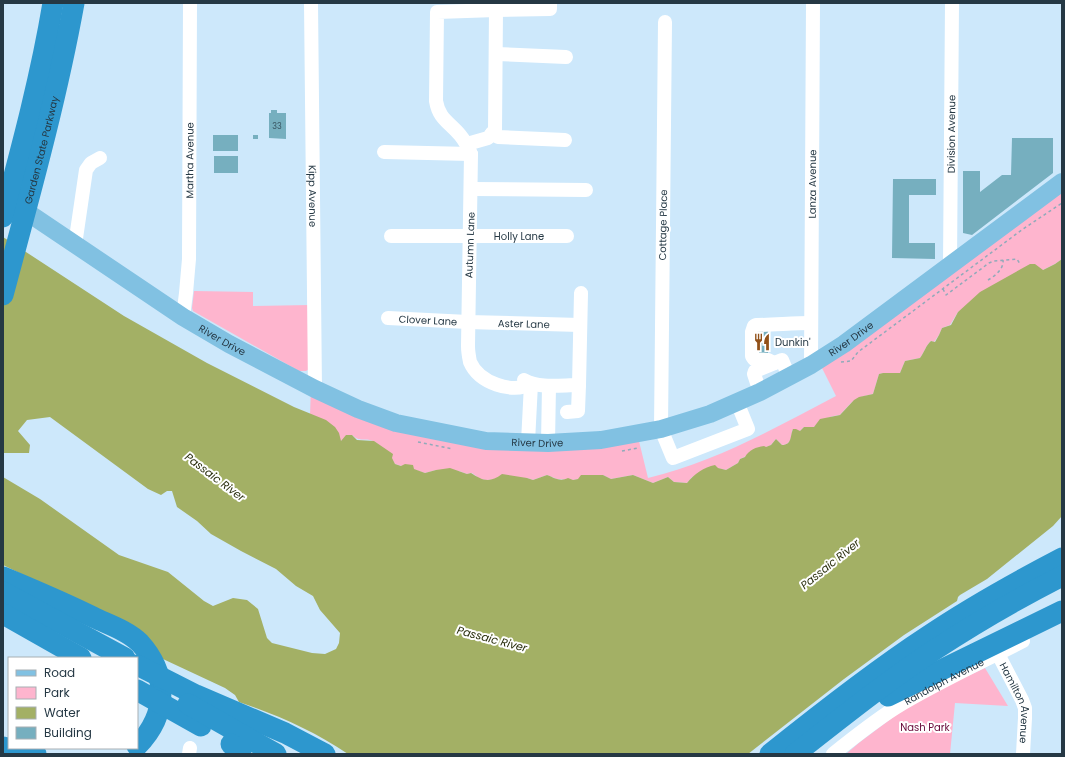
<svg xmlns="http://www.w3.org/2000/svg" width="1065" height="757" font-family="Poppins,sans-serif">
	<style>
		.green { fill: #feb5ce }
		.water { fill: #a3b065 }
		.building { fill: #76afbf }
		.lines { fill: none; stroke-linecap: round; stroke-linejoin: round }
		.path { stroke: #91aaba; stroke-width: 1.5; stroke-dasharray: 3 3; stroke-linecap: butt }
		.minor { stroke: #fff; stroke-width: 14 }
		.major { stroke: #81c1e2; stroke-width: 18 }
		.highway { stroke: #2d97ce; stroke-width: 21 }
		.labels { text-anchor: middle; dominant-baseline: central; stroke-width: 4; stroke-linejoin: round; paint-order: stroke }
		.number-label { font-size: 8px; fill: #395663 }
		.street-label { font-size: 10px; fill: #253844; stroke: #fff }
		.poi-label { font-size: 10px; fill: #253844; stroke: #fff; text-anchor: start }
		.park-label { font-size: 10px; fill: #670839; stroke: #fff }
		.water-label { font-size: 11px; font-style: italic; fill: #2b300f; stroke: #fff }
	</style>
	<rect width="100%" height="100%" fill="#cde8fb"/>
	<path class="green" d="M1062 182V259L1055 264 958 312 950 325 942 328 939 335 934 342 931 341C926 345 924 353 920 358L905 361 900 373H885L879 374 873 394C853 398 853 401 840 415 830 416 822 419 814 427H804L800 431 792 430C792 438 790 445 782 445L776 439 771 445 740 459 738 463 726 470 717 468 692 477 687 483 674 482 668 477 653 483 633 475 611 479 603 475 573 480 557 479 547 475 533 480 527 478 486 480 480 479 472 473 467 474 459 471 436 470 425 473 395 464C392 458 379 443 373 441 364 437 361 443 352 435L341 441 310 415 311 387 396 423 486 441 637 433 648 478C715 462 775 428 836 396L818 360Z
		M194 291 253 292V306L310 305 309 369 306 371H299L193 311 192 308Z
		M985 668 1008 706 955 703 950 754H846L860 742 916 700Z"/>
	<path class="water" d="M3 237 124 316 207 363 294 407 326 420 335 427 339 433 341 441 346 435H352L357 440 374 441 393 454 392 458 395 464 401 466 405 464 413 465 414 469 425 473 436 470 450 468 467 474 471 473C483 481 490 483 502 474L527 478 533 480 547 475C555 478 560 482 568 478L573 480 578 479 581 475H603L611 479 633 475 653 483 668 477 674 482 687 483C694 474 704 467 715 465L718 468 726 470 738 463 740 459 745 457C749 450 756 447 764 446L766 447 771 445 776 439 782 445C792 445 790 436 793 429H796L800 431 804 427H814L820 419 840 415 854 400 859 397 873 394 879 374 883 373H900L905 361 920 358C924 353 926 345 931 341L935 342 939 335 942 328 951 325 958 312 980 292 1030 264H1035L1043 270 1055 264 1062 259V516L1053 526 987 579 960 595 958 597 957 601 904 635 844 679 748 754H348C314 731 278 715 239 702L235 695 225 688 118 638 46 586 3 565V477L40 499 119 555 168 572 204 601 213 606 233 598 247 600 258 609 267 638 272 643 312 653 325 654 336 649 339 643 340 633 320 610 313 596 296 586 276 569 241 551 211 534 197 521 177 507 172 491H167L161 495 148 489 50 417 27 420 18 431 30 445 29 453H3Z"/>
	<path class="building" d="M271 110H277V113H286V139L269 138V113H271Z
		M213 135H238V151H213Z
		M253 135H258V139H253Z
		M1012 138H1053V173L972 235 963 233V171H980V192L1002 175H1011Z
		M214 156H238V173H214Z
		M893 179H936V195H909V243H935V259L892 258Z
		M755 330H768V356H757Z"/>
	<g class="lines">
		<path class="path" d="M988 280C995 276 1004 269 1003 260
			M943 289 946 295 989 263 994 261 1017 259 1020 264
			M841 362 851 361 858 352 1023 229 1062 203
			M418 442 453 449
			M622 451 638 448"/>
		<g class="minor">
			<path id="s1" d="M311 3 315 389"/>
			<path d="M490 3 496 10 550 9V3"/>
			<path d="M665 22 661 429 673 458 748 429 737 402"/>
			<path d="M496 54 566 57"/>
			<path d="M492 133 498 137 565 140"/>
			<path d="M467 144 488 138 495 130 496 10 437 12 436 101C439 119 449 122 460 135 465 141 468 147 471 154L468 346C468 351 469 357 470 362 479 383 512 394 531 384"/>
			<path d="M384 152 471 154"/>
			<path d="M472 189 586 190"/>
			<path id="s2" d="M391 236H567"/>
			<path d="M75 245 86 170 91 163 100 158"/>
			<path id="s3" d="M950 265 952 3"/>
			<path id="s4" d="M183 317 186 293 189 259 190 3"/>
			<path id="s5" d="M388 318 468 322 580 325"/>
			<path d="M774 363 768 360 754 359 752 356V332L754 326 756 325C774 325 792 323 811 323"/>
			<path id="s6" d="M811 365 813 3"/>
			<path d="M524 380C540 389 561 385 579 385L581 293"/>
			<path d="M760 392 754 374 755 371 782 360 789 377"/>
			<path d="M567 412 578 411 579 385"/>
			<path d="M528 442 531 384"/>
			<path d="M548 443 549 386"/>
			<path id="s7" d="M998 654 1022 700 1025 708V718L1023 754"/>
			<path d="M189 754 190 748"/>
			<path id="s8" d="M833 754C853 738 873 722 895 708 936 683 980 663 1023 641"/>
		</g>
		<path class="major" id="s9" d="M15 204 183 317 229 344 315 389 358 409 396 423 486 441 548 443 601 440 661 429 710 414 760 392 811 365 844 344 1062 182"/>
		<g class="highway">
			<path d="M3 217C22 146 41 75 53 3"/>
			<path id="s10" d="M3 295C29 198 56 102 74 3"/>
			<path d="M3 577C34 590 65 603 95 618 110 625 128 631 140 643 152 656 161 674 161 692 161 714 152 731 137 746"/>
			<path d="M3 592 125 658"/>
			<path d="M3 614 81 658"/>
			<path d="M137 665 196 695 285 733 325 754"/>
			<path d="M137 690 201 726"/>
			<path d="M888 696 1062 611"/>
			<path d="M188 704 276 754"/>
			<path d="M231 744 241 754"/>
			<path d="M3 747 36 754"/>
			<path d="M770 754C821 713 873 672 928 636 971 607 1016 582 1062 558"/>
			<path d="M795 754C841 718 887 681 936 649 977 622 1019 598 1062 576"/>
		</g>
	</g>
	<defs>
		<g id="restaurant-bare" transform="scale(1.38)"><path d="M-5-6h1v4h1v-4h1v4h1v-4h1v5L-1.5 .5V6h-2V.5L-5-1ZM5-6V6H3V1.5H1.5Q1.5-4 5-6Z" fill="#915119" stroke="#fff" stroke-width="2.5" paint-order="stroke"/></g>
	</defs>
	<g fill-rule="evenodd">
		<use href="#restaurant-bare" x="762" y="342"/>
	</g>
	<g class="labels">
		<g class="number-label">
			<text x="277" y="126">33</text>
		</g>
		<g class="street-label">
			<text stroke="none"><textPath href="#s3" startOffset="131">Division Avenue</textPath></text>
			<text stroke="none"><textPath href="#s10" startOffset="150">Garden State Parkway</textPath></text>
			<text stroke="none"><textPath href="#s4" startOffset="157">Martha Avenue</textPath></text>
			<text stroke="none"><textPath href="#s6" startOffset="181">Lanza Avenue</textPath></text>
			<text stroke="none"><textPath href="#s1" startOffset="193">Kipp Avenue</textPath></text>
			<text transform="translate(663 225) rotate(-89)">Cottage Place</text>
			<text stroke="none"><textPath href="#s2" startOffset="128">Holly Lane</textPath></text>
			<text transform="translate(470 245) rotate(-88)">Autumn Lane</text>
			<text stroke="none"><textPath href="#s5" startOffset="40">Clover Lane</textPath></text>
			<text stroke="none"><textPath href="#s5" startOffset="136">Aster Lane</textPath></text>
			<text stroke="none"><textPath href="#s9" startOffset="920">River Drive</textPath></text>
			<text stroke="none"><textPath href="#s9" startOffset="248">River Drive</textPath></text>
			<text stroke="none"><textPath href="#s9" startOffset="584">River Drive</textPath></text>
			<text stroke="none"><textPath href="#s8" startOffset="133">Randolph Avenue</textPath></text>
			<text stroke="none"><textPath href="#s7" startOffset="53">Hamilton Avenue</textPath></text>
		</g>
		<g class="poi-label">
			<text x="775" y="342">Dunkin'</text>
		</g>
		<g class="park-label">
			<text x="925" y="727">Nash Park</text>
		</g>
		<g class="water-label">
			<text transform="translate(215 477) rotate(37)">Passaic River</text>
			<text transform="translate(830 564) rotate(-39)">Passaic River</text>
			<text transform="translate(492 639) rotate(15)">Passaic River</text>
		</g>
	</g>
	<rect width="1065" height="757" fill="none" stroke="#253844" stroke-width="8"/>
	<rect x="8" y="657" width="130" height="92" fill="#ffffff" stroke="#a8afb4"/>
	<rect x="16" y="670" width="20" height="6" fill="#81c1e2" stroke="#a8afb4"/>
	<text x="44" y="677" font-size="12" fill="#253844">Road</text>
	<rect x="16" y="687" width="20" height="12" fill="#feb5ce" stroke="#a8afb4"/>
	<text x="44" y="697" font-size="12" fill="#253844">Park</text>
	<rect x="16" y="707" width="20" height="12" fill="#a3b065" stroke="#a8afb4"/>
	<text x="44" y="717" font-size="12" fill="#253844">Water</text>
	<rect x="16" y="727" width="20" height="12" fill="#76afbf" stroke="#a8afb4"/>
	<text x="44" y="737" font-size="12" fill="#253844">Building</text>
</svg>
